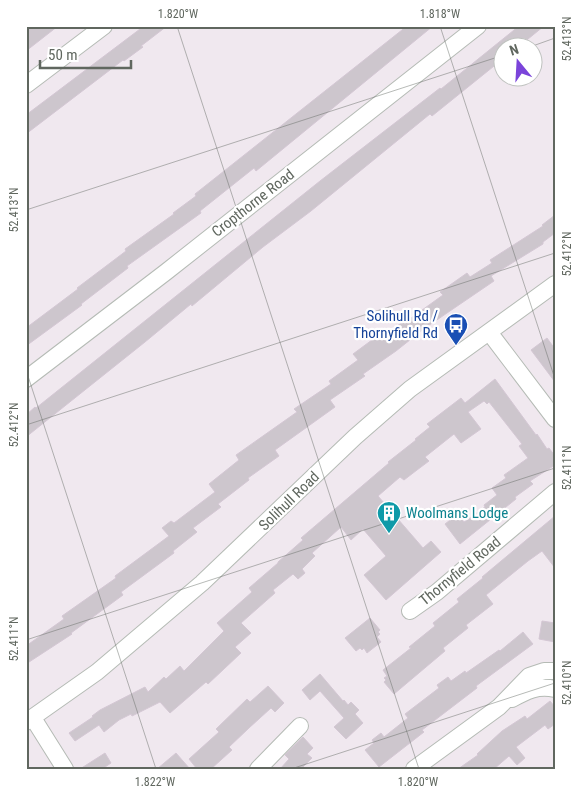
<svg xmlns="http://www.w3.org/2000/svg" width="581" height="795" font-family="'Roboto Condensed',sans-serif">
	<style>
		.building { fill: #cdc6cd; stroke: #d4c7d4 }
		.lines { fill: none; stroke-linecap: round; stroke-linejoin: round }
		.minor-casing { stroke: #b5bbb5; stroke-width: 18 }
		.minor { stroke: #fff; stroke-width: 16 }
		.ticks { fill: none; stroke: #60675f; stroke-width: 1; stroke-opacity: 0.45 }
		.labels { text-anchor: middle; dominant-baseline: central; stroke-width: 4.5; stroke-linejoin: round; paint-order: stroke }
		.street-label { font-size: 15px; fill: #60675f; stroke: #fff }
		.transit-label { font-size: 15px; fill: #164399; stroke: #fff; text-anchor: end }
		.culture-label { font-size: 15px; fill: #0d838f; stroke: #fff; text-anchor: start }
		.neatline { fill: none; stroke: #60675f; stroke-width: 2 }
		.ticks-label { font-size: 12px; text-anchor: middle; fill: #60675f }
	</style>
	<rect width="100%" height="100%" fill="#f0e8ef"/>
	<path class="building" d="M32 26H58L26 51V31Z
		M144 26H167L141 46 143 47 124 61 123 60 26 134V115Z
		M407 26H433L256 171 254 168 200 211 201 213 127 266 128 268 81 304 82 305 26 346V328L78 289 77 288 126 251 125 249 174 214 173 213 196 196 195 194Z
		M519 26H544L517 48H504V58L432 116 430 114 311 211 263 247 192 306 191 304 145 342 26 437V415L35 407 36 408 320 181 440 88 441 89Z
		M555 215V233L543 242V244L491 276 494 281 425 328 396 351 363 374 365 376 330 400 335 407 275 450 279 456 248 478 249 480 218 504 221 507 193 528 197 532 173 551 174 553 121 592 123 595 71 633 72 634 26 664V646L64 619 62 616 116 578 115 576 169 536 162 528 171 521 174 523 215 492 209 484 239 460 236 455 297 412 294 409 331 384 329 381 358 360 353 354 380 334 383 337 410 316 411 318 443 295 440 292 467 273 470 277 492 263 490 260 543 226 542 225Z
		M547 338 555 349V382L531 350Z
		M495 379 536 435 537 434 547 449 549 448 555 456V465L530 481 533 484 515 497 516 499 460 544 445 524 458 514 464 522 485 507 484 505 497 495 492 488 506 478 504 475 528 458 519 446 522 444 489 402 487 404 484 401 468 412 481 429 461 443 454 434 425 457 429 461 417 470 404 480 400 477 378 496 423 548 431 541 441 552 386 600 364 575 386 556 363 529 351 540 341 527 312 553 315 556 302 569 305 573 298 579 293 574 273 590 275 593 241 623 251 633 235 647 241 653 208 684 206 682 170 713 160 702 132 716 131 714 119 720 104 732 99 725 75 741 69 733 93 717 92 716 100 710 145 687 148 692 164 677 166 679 180 666 184 671 224 631 217 623 252 592 249 588 278 563V562L303 540 301 538 389 463 388 462 416 440 415 439 430 427 427 424 461 398 465 403Z
		M555 516V568L542 551 528 561 486 595 493 604 466 625 468 628 443 648 445 651 394 694 384 682 386 680 384 678 387 676 383 670 411 648 409 647 435 626 433 623 459 602 457 599 483 578 482 577Z
		M370 618 380 630 378 632 380 634 377 637 381 642 367 653 364 648 362 650 360 648 356 651 345 638Z
		M542 621 555 623V642L539 639Z
		M523 632 533 644 476 686 477 688 422 730 424 732 379 767 365 750 374 743 372 740 381 733 384 737 408 718 405 714 439 688 437 685 448 677 451 681 465 671 466 673 499 650 500 651Z
		M320 674 343 701 344 700 348 705 351 702 359 710 355 714 363 723 346 739 334 727 344 718 320 691 310 700 302 690Z
		M268 686 284 703 275 712 271 708 249 728 229 747 232 750 211 769H197L189 759 219 732 216 729 247 699 250 702Z
		M550 701 555 707V724L548 729 545 725 516 747 525 758 517 765 509 756 494 769H458L478 755 477 754 502 731 525 716 527 719Z
		M303 737 313 748 307 754 312 758 301 769H280L289 759 285 755Z
		M105 753 111 763 102 769H80Z
		M176 753 190 769H157Z"/>
	<g class="lines">
		<g class="minor-casing">
			<path id="minor" d="M26 85 104 26
				M489 332 555 419
				M26 379 166 272 478 26
				M410 611 437 592 555 492
				M512 699C526 691 538 685 555 689
				M33 718 65 769
				M26 722 97 672 202 583 355 437 410 389 555 284
				M258 769 300 726
				M414 769 499 707 529 676 544 671H555"/>
		</g>
		<use href="#minor" class="minor"/>
	</g>
	<path class="ticks" d="M177 26 419 769M440 26 555 379M527 48 555 38M26 210 504 55M26 370 156 769M26 425 555 253M26 640 555 468M291 769 555 683"/>
	<defs>
		<g id="bus-pin" transform="scale(1.25)"><path d="M0 17L-7.5 6A9.5 9.5 0 1 1 7.5 6Z" fill="#1a4fb4" stroke="#fff"/><path d="M-5-6H5V4H4V6H2V4H-2V6H-4V4H-5ZM-3.5-4V0h7V-4ZM-3.5 1.2v1.5H-2V1.2ZM2 1.2v1.5H3.5V1.2Z" fill="#fff"/></g>
		<g id="building-pin" transform="scale(1.25)"><path d="M0 17L-7.5 6A9.5 9.5 0 1 1 7.5 6Z" fill="#0f9aa8" stroke="#fff"/><path d="M-4-6H4V6H1V3H-1V6H-4ZM-2.5-4.3h1.7v1.8h-1.7ZM.8-4.3h1.7v1.8H.8ZM-2.5-1h1.7V.8h-1.7ZM.8-1h1.7V.8H.8Z" fill="#fff"/></g>
	</defs>
	<g fill-rule="evenodd">
		<use href="#bus-pin" x="456" y="325"/>
		<use href="#building-pin" x="389" y="513"/>
	</g>
	<g class="labels">
		<g class="street-label">
			<text transform="translate(253 203) rotate(-38)">Cropthorne Road</text>
			<text transform="translate(289 501) rotate(-44)">Solihull Road</text>
			<text transform="translate(460 571) rotate(-39)">Thornyfield Road</text>
		</g>
		<g class="transit-label">
			<text x="438" y="316">Solihull Rd /<tspan x="438" dy="17">Thornyfield Rd</tspan></text>
		</g>
		<g class="culture-label">
			<text x="406" y="513">Woolmans Lodge</text>
		</g>
	</g>
	<rect width="581" height="795" fill="none" stroke="#ffffff" stroke-width="55"/>
	<g transform="translate(518 62) rotate(342)"><circle r="24" fill="#ffffff" stroke="#bfc2bf"/>
	<path d="M0-4L9 19L0 12L-9 19Z" fill="#7b44da"/>
	<text y="-8" font-size="14" font-weight="bold" text-anchor="middle" fill="#60675f">N</text>
	</g>
	<path d="M40 60v8h91v-8" fill="none" stroke="#60675f" stroke-width="2.5"/>
	<text x="48" y="60" font-size="15" fill="#60675f" stroke="#ffffff" stroke-width="4" paint-order="stroke">50 m</text>
	<rect x="28" y="28" width="526" height="740" class="neatline"/>
	<g class="ticks-label">
		<text x="178" y="18">1.820°W</text>
		<text x="440" y="18">1.818°W</text>
		<text transform="translate(567 39) rotate(-90)" y="4">52.413°N</text>
		<text transform="translate(14 210) rotate(-90)" y="4">52.413°N</text>
		<text transform="translate(567 254) rotate(-90)" y="4">52.412°N</text>
		<text transform="translate(14 425) rotate(-90)" y="4">52.412°N</text>
		<text transform="translate(567 468) rotate(-90)" y="4">52.411°N</text>
		<text transform="translate(14 639) rotate(-90)" y="4">52.411°N</text>
		<text transform="translate(567 683) rotate(-90)" y="4">52.410°N</text>
		<text x="155" y="786">1.822°W</text>
		<text x="418" y="786">1.820°W</text>
	</g>
</svg>
